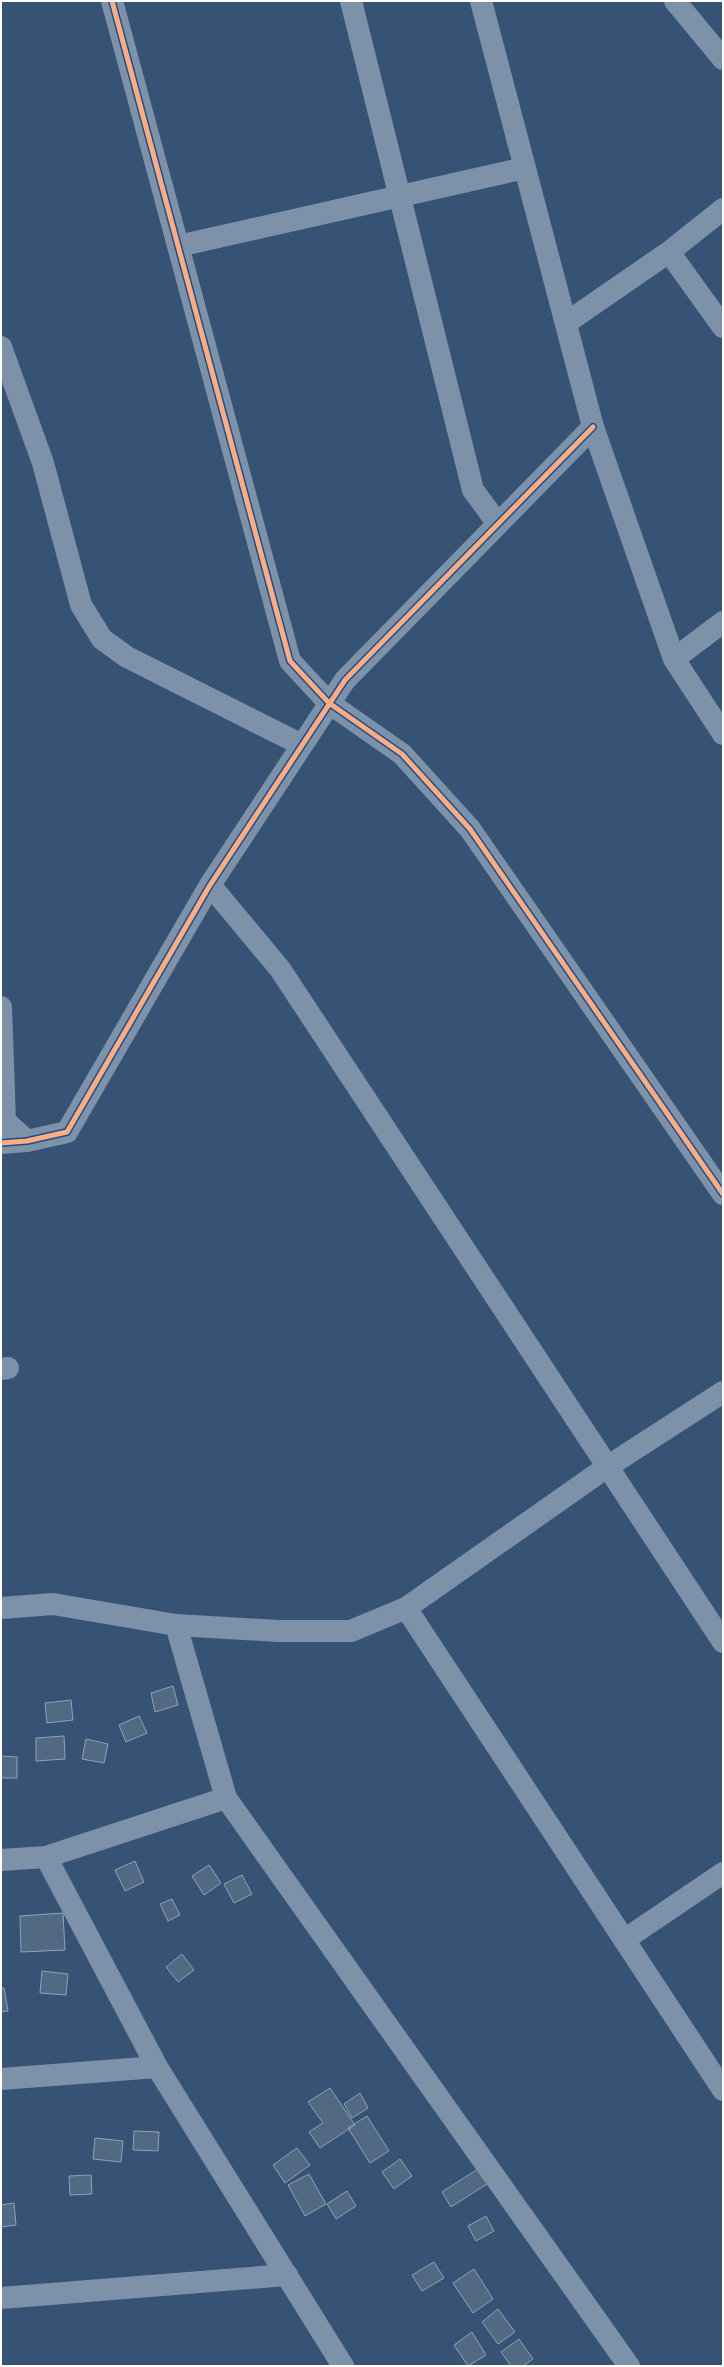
<svg xmlns="http://www.w3.org/2000/svg" width="724" height="2367" font-family="Jost,sans-serif">
	<style>
		.building { fill: #526984; stroke: #92a2b6 }
		.lines { fill: none; stroke-linecap: round; stroke-linejoin: round }
		.street { stroke: #7d92a8; stroke-width: 22 }
		.cycleway-casing { stroke: #1b4f8f; stroke-width: 8 }
		.cycleway { stroke: #ffac80; stroke-width: 5 }
	</style>
	<rect width="100%" height="100%" fill="#365274"/>
	<path class="building" d="M173 1686 178 1705 155 1712 151 1693Z
		M71 1700 73 1720 47 1723 45 1703Z
		M139 1716 147 1733 126 1742 119 1725Z
		M64 1736 65 1759 36 1761V1738Z
		M86 1739 108 1744 104 1763 82 1759Z
		M1 1756 17 1757V1778H1Z
		M135 1861 144 1882 125 1891 115 1870Z
		M209 1865 221 1883 204 1895 192 1876Z
		M242 1875 252 1894 234 1903 224 1884Z
		M172 1899 180 1915 168 1921 160 1904Z
		M63 1913 65 1950 21 1952 20 1916Z
		M182 1954 194 1970 178 1982 166 1967Z
		M42 1971 68 1974 66 1995 40 1993Z
		M1 1988H4L8 2011 1 2012Z
		M330 2088 355 2125 320 2148 309 2132 323 2123 308 2102Z
		M360 2093 368 2108 352 2118 344 2104Z
		M367 2116 389 2151 370 2163 348 2128Z
		M134 2131 159 2132 158 2151 133 2150Z
		M95 2138 123 2141 121 2162 93 2159Z
		M297 2148 310 2165 285 2183 273 2165Z
		M400 2159 412 2176 394 2189 382 2172Z
		M481 2167 490 2182 451 2207 442 2192Z
		M309 2174 326 2204 305 2216 288 2185Z
		M91 2175 92 2194 70 2195 69 2176Z
		M347 2191 356 2206 336 2219 327 2204Z
		M14 2203 16 2225 1 2227V2205Z
		M486 2216 494 2231 476 2241 468 2226Z
		M434 2262 444 2278 422 2291 412 2275Z
		M474 2269 493 2299 473 2313 453 2283Z
		M498 2309 515 2332 498 2344 482 2322Z
		M472 2332 486 2355 468 2366 454 2345Z
		M519 2339 533 2359 523 2366H511L501 2352Z"/>
	<g class="lines">
		<path class="street" d="M112 1 290 661 329 703 402 754 470 829 723 1194
			M351 1 473 490 498 524
			M481 1 593 427 674 659 723 734
			M675 1 723 59
			M178 246 525 168
			M669 252 723 327
			M566 323 669 252 723 209
			M1 347 43 463 81 605 102 639 127 657 302 745
			M674 659 723 622
			M210 885 280 969 723 1642
			M1 1007 5 1121 27 1141
			M1 1143 27 1141 67 1132 210 885 345 680 593 427
			M1 1369 8 1368
			M1 1608 53 1604 176 1625 278 1631H351L406 1608 607 1467 723 1392
			M406 1608 723 2090
			M176 1625 226 1798 629 2366
			M46 1857 157 2067 343 2366
			M1 1860 46 1857 226 1798
			M624 1940 723 1873
			M1 2079 157 2067
			M1 2298 287 2275"/>
		<g class="cycleway-casing">
			<path id="cycleway" d="M112 1 290 661 329 703 402 754 470 829 723 1194
				M1 1143 27 1141 67 1132 210 885 345 680 593 427"/>
		</g>
		<use href="#cycleway" class="cycleway"/>
	</g>
	<rect width="724" height="2367" fill="none" stroke="#ffffff" stroke-width="4"/>
</svg>
